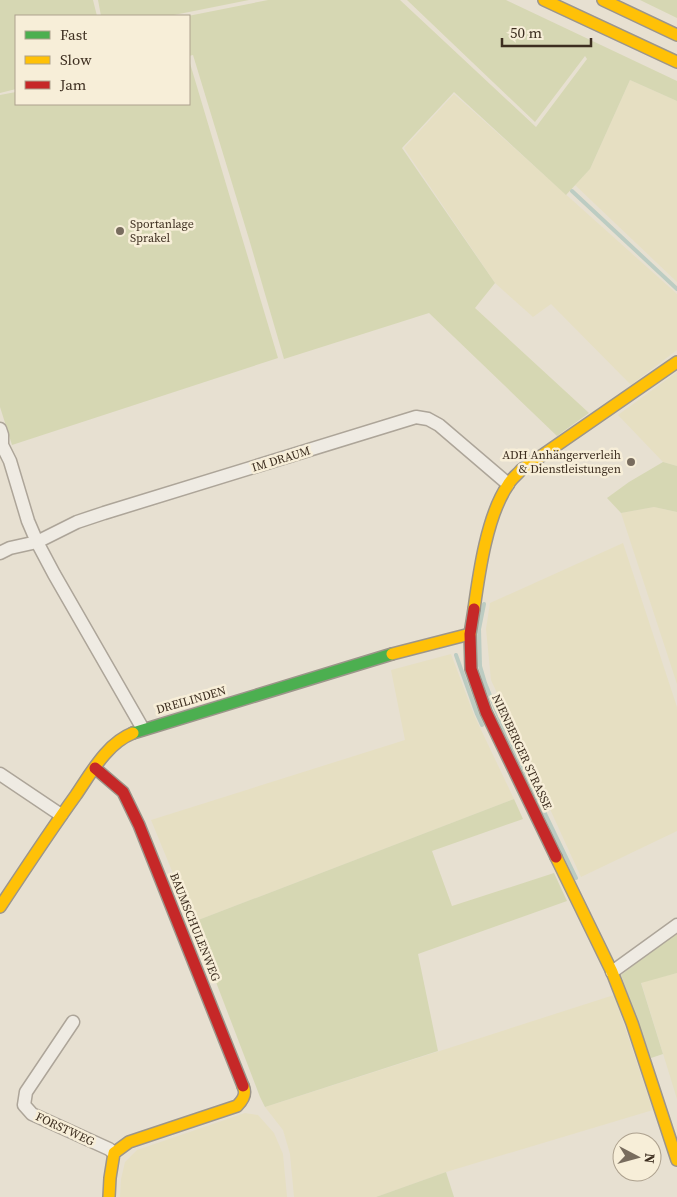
<svg xmlns="http://www.w3.org/2000/svg" width="677" height="1197" font-family="'Source Serif 4',serif">
	<style>
		.farmland { fill: #e6dfc2 }
		.green { fill: #d6d7b3 }
		.lines { fill: none; stroke-linecap: round; stroke-linejoin: round }
		.stream { stroke: #bcccc2; stroke-width: 4 }
		.street-casing { stroke: #ada599; stroke-width: 15 }
		.fast-casing { stroke: #9c958a; stroke-width: 14 }
		.slow-casing { stroke: #9c958a; stroke-width: 14 }
		.jam-casing { stroke: #9c958a; stroke-width: 14 }
		.street { stroke: #efebe3; stroke-width: 12 }
		.fast { stroke: #4caf50; stroke-width: 11 }
		.slow { stroke: #ffc107; stroke-width: 11 }
		.jam { stroke: #c62828; stroke-width: 11 }
		.poi-dot { fill: #786c5e; stroke: #f7eed8; stroke-width: 2 }
		.labels { text-anchor: middle; dominant-baseline: central; stroke-width: 5; stroke-linejoin: round; paint-order: stroke }
		.poi-label { font-size: 12px; fill: #3d2e20; stroke: #f7eed8; text-anchor: start }
		.street-label { font-size: 12px; fill: #3d2e20; stroke: #f7eed8 }
	</style>
	<rect width="100%" height="100%" fill="#e7e0d1"/>
	<path class="farmland" d="M630 80 677 101V282L575 185 590 169Z
		M454 94 677 294V350L631 385 551 304 533 317 495 283 404 148Z
		M677 372V466L663 462 618 415Z
		M654 507 677 512V684L621 513Z
		M623 543 677 707V831L581 877 491 680 486 629 490 603Z
		M451 654 474 715 514 799 193 922 151 820 405 740 391 670Z
		M677 973V1099L641 982Z
		M614 995 653 1110 446 1172 376 1197H294L290 1154 283 1130 265 1107Z
		M245 1113 258 1115 274 1133 283 1154 287 1197H120L121 1179 125 1162 137 1150Z"/>
	<path class="green" d="M0 0H93L97 16H16V89L0 93Z
		M98 0H249L169 16H101Z
		M268 0H400L536 127 587 59 585 56 535 122 407 0H506L677 81V101L630 80 590 169 566 195 454 92 402 148 495 283 475 308 589 413 557 436 429 313 284 359 249 239 193 55 189 56V16H188Z
		M640 0H677V18Z
		M189 60 278 358 12 445 0 407V95L16 92V104H189Z
		M663 462 677 466V512L654 507 621 513 607 498 629 482Z
		M514 799 523 819 432 851 452 906 554 873 567 901 418 954 438 1051 265 1107 260 1097 193 922Z
		M677 932V973L641 983 663 1054 651 1058 621 975Z
		M446 1172 454 1197H376Z"/>
	<g class="lines">
		<path class="stream" d="M572 191 677 289
			M484 604 479 629 480 666 485 683 500 720 576 878
			M456 655 477 714 482 725"/>
		<g class="street-casing">
			<path id="street" d="M0 429 2 435V445L10 461 28 521 37 542 54 574 143 729
				M0 553 10 548 37 542 77 522 104 513 416 417 428 419 439 425 508 484
				M0 774 61 815
				M612 972 677 925
				M73 1022 26 1092 24 1105 32 1114 109 1149 114 1153"/>
		</g>
		<g class="fast-casing">
			<path id="fast" d="M133 733 392 654"/>
		</g>
		<g class="slow-casing">
			<path id="slow" d="M544 0 677 62
				M603 0 677 35
				M474 609C479 573 487 515 508 485 511 479 517 475 521 470L677 362
				M392 654 470 634
				M556 857 612 972 632 1023 677 1160
				M0 907C25 869 50 831 76 795 91 773 107 743 133 733
				M109 1197 110 1178 114 1153 129 1142 237 1106C243 1100 247 1094 243 1086"/>
		</g>
		<g class="jam-casing">
			<path id="jam" d="M474 609 470 634 471 669 486 712 556 857
				M95 768 123 792 139 825 243 1086"/>
		</g>
		<use href="#street" class="street"/>
		<use href="#fast" class="fast"/>
		<use href="#slow" class="slow"/>
		<use href="#jam" class="jam"/>
	</g>
	<g class="poi-dot">
		<circle cx="120" cy="231" r="5"/>
		<circle cx="631" cy="462" r="5"/>
	</g>
	<g class="labels">
		<g class="poi-label">
			<text x="130" y="224">Sportanlage<tspan x="130" dy="14">Sprakel</tspan></text>
			<text x="621" y="455" text-anchor="end">ADH Anhängerverleih<tspan x="621" dy="14">&amp; Dienstleistungen</tspan></text>
		</g>
		<g class="street-label">
			<text transform="translate(281 459) rotate(-17)">IM DRAUM</text>
			<text transform="translate(191 700) rotate(-16)">DREILINDEN</text>
			<text transform="translate(522 752) rotate(65)">NIENBERGER STRASSE</text>
			<text transform="translate(195 927) rotate(68)">BAUMSCHULENWEG</text>
			<text transform="translate(65 1129) rotate(25)">FORSTWEG</text>
		</g>
	</g>
	<rect x="15" y="15" width="175" height="90" fill="#f7eed8" stroke="#ada18e"/>
	<rect x="25" y="31" width="25" height="8" fill="#4caf50" stroke="#ada18e"/>
	<text x="60" y="40" font-size="15" fill="#3d2e20">Fast</text>
	<rect x="25" y="56" width="25" height="8" fill="#ffc107" stroke="#ada18e"/>
	<text x="60" y="65" font-size="15" fill="#3d2e20">Slow</text>
	<rect x="25" y="81" width="25" height="8" fill="#c62828" stroke="#ada18e"/>
	<text x="60" y="90" font-size="15" fill="#3d2e20">Jam</text>
	<g transform="translate(637 1157) rotate(96)"><circle r="24" fill="#f7eed8" stroke="#ada18e"/>
	<path d="M0-4L9 19L0 12L-9 19Z" fill="#786c5e"/>
	<text y="-8" font-size="14" font-weight="bold" text-anchor="middle" fill="#3d2e20">N</text>
	</g>
	<path d="M502 38v8h89v-8" fill="none" stroke="#3d2e20" stroke-width="2.5"/>
	<text x="510" y="38" font-size="15" fill="#3d2e20" stroke="#f7eed8" stroke-width="4" paint-order="stroke">50 m</text>
</svg>
